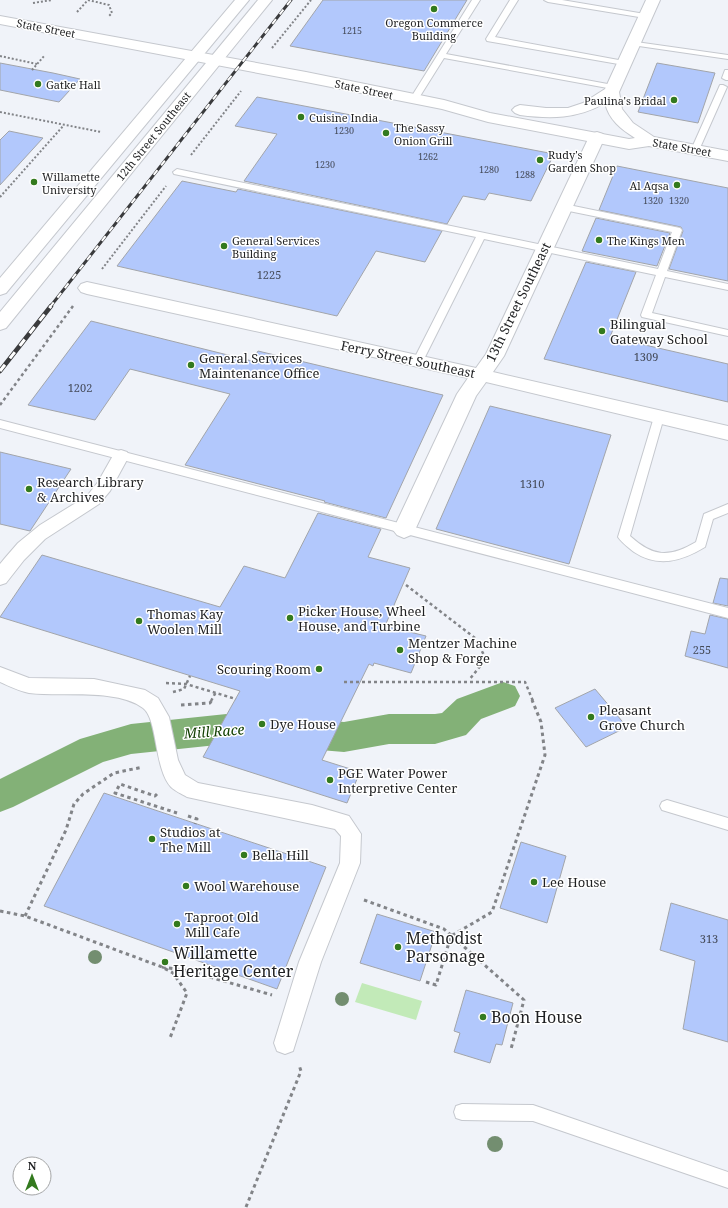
<svg xmlns="http://www.w3.org/2000/svg" width="728" height="1208" font-family="'Noto Serif',serif">
	<style>
		.green { fill: #c2eab8 }
		.lines { fill: none; stroke-linecap: round; stroke-linejoin: round }
		.canal { fill: #83b177; fill-rule: evenodd }
		.building { fill: #b2c8fc; stroke: #a2a5aa }
		.service-casing { stroke: #c5c8ce; stroke-width: 2 }
		.pedestrian-casing { stroke: #c5c8ce; stroke-width: 2 }
		.minor-casing { stroke: #c5c8ce; stroke-width: 2 }
		.secondary-casing { stroke: #c5c8ce; stroke-width: 2 }
		.primary-casing { stroke: #c5c8ce; stroke-width: 2 }
		.path-far2 { stroke: #828488; stroke-width: 2; stroke-dasharray: 2 2; stroke-linecap: butt }
		.path-far1 { stroke: #828488; stroke-width: 2.5; stroke-dasharray: 3 3; stroke-linecap: butt }
		.path { stroke: #828488; stroke-width: 3; stroke-dasharray: 3.5 3.5; stroke-linecap: butt }
		.service { fill: #fff; fill-rule: evenodd }
		.pedestrian { fill: #fff; fill-rule: evenodd }
		.minor { fill: #fff; fill-rule: evenodd }
		.secondary { fill: #fff; fill-rule: evenodd }
		.primary { fill: #fff; fill-rule: evenodd }
		.rail-far1-casing { stroke: #3a3b3d; stroke-width: 3 }
		.rail-casing { stroke: #3a3b3d; stroke-width: 4.5 }
		.rail-far1 { stroke: #fff; stroke-width: 2; stroke-dasharray: 6; stroke-linecap: butt }
		.rail { stroke: #fff; stroke-width: 3; stroke-dasharray: 8; stroke-linecap: butt }
		.tree { fill: #738e70 }
		.poi-dot { fill: #337a1e; stroke: #fff; stroke-width: 1.5 }
		.labels { text-anchor: middle; dominant-baseline: central; stroke-width: 3; stroke-linejoin: round; paint-order: stroke }
		.far-number-label { font-size: 9px; fill: #444a58 }
		.far-poi-label { font-size: 11px; fill: #1f2022; stroke: #fff; text-anchor: start }
		.far-street-label { font-size: 11px; fill: #1f2022; stroke: #fff }
		.number-label { font-size: 11px; fill: #444a58 }
		.street-label { font-size: 13px; fill: #1f2022; stroke: #fff }
		.poi-label { font-size: 13px; fill: #1f2022; stroke: #fff; text-anchor: start }
		.water-label { font-size: 14px; font-style: italic; fill: #144205; stroke: #fff }
		.near-poi-label { font-size: 16px; fill: #1f2022; stroke: #fff; text-anchor: start }
	</style>
	<rect width="100%" height="100%" fill="#f0f3f9"/>
	<path class="green" d="M362 983 422 1001 416 1020 355 1002Z"/>
	<g class="lines">
		<path class="canal" d="M503 682 515 686 520 696 515 706 481 719 466 735 435 744H389L344 752 236 743 131 754 103 762 13 807 0 812V779L80 739 131 724 236 713 344 722 389 714H435L442 713 457 699Z"/>
	</g>
	<path class="building" d="M323 0H467L424 71 290 46Z
		M0 63 53 73 80 79 59 102 0 90Z
		M657 63 715 73 698 123 638 112Z
		M257 97 299 105 554 154 531 201 489 193 485 200 463 196 447 224 244 181 277 134 235 126Z
		M9 131 43 138 0 185V140Z
		M617 166 728 188V281L669 269 683 231 681 227 599 210Z
		M182 181 236 192 238 189 442 231 425 262 376 251 337 316 117 266Z
		M596 218 670 233 657 266 582 251Z
		M586 262 636 272 610 337 728 364V402L544 359Z
		M91 321 252 361 258 351 443 395 386 518 324 502 325 501 185 465 230 394 130 369 95 420 28 405Z
		M490 406 611 435 569 564 436 529Z
		M0 452 71 469 30 531 0 524Z
		M318 513 381 529 368 557 410 568 385 626 426 636 411 673 374 663 373 666 369 664 322 760 360 772 347 803 203 757 240 691 0 617 42 555 220 607 244 566 285 578Z
		M720 578 728 579V606L713 603Z
		M710 615 728 619V668L685 656 691 631 705 634Z
		M595 689 627 727 586 747 555 708Z
		M104 793 326 867 277 989 44 906Z
		M521 842 566 856 547 923 500 908Z
		M671 903 728 920V1042L683 1029 695 961 660 950Z
		M377 914 436 932 420 981 360 963Z
		M466 990 513 1003 502 1045 496 1044 490 1063 454 1052 460 1033 454 1031Z"/>
	<g class="lines">
		<g class="service-casing">
			<path id="service" d="M472 0H480L446 54 613 85 617 87 613 89 444 58 417 101H411L410 99Z
				M510 0H518L495 37 624 61 628 63 624 65 487 41 486 39Z
				M544 0H562L645 14 649 16 645 18 548 2Z
				M629 41 728 55V59L632 45 628 43Z
				M725 70H728V80H726L722 78Z
				M720 85H723L727 87 699 150 698 152H692L691 150Z
				M177 169 658 269 672 232 564 210 559 207 564 204 680 228 682 230 667 271 728 284V290L665 277 652 313 728 330V336L642 317 641 315 656 275 484 239 422 363H414L413 361 476 237 174 174 173 172Z
				M659 413 664 417 630 536C653 557 669 558 696 542L704 514 728 504V513L713 519 705 547C682 561 658 568 634 552 629 548 622 543 618 537L654 417Z
				M0 420 728 608V618L0 428Z
				M667 800 728 818V830L662 810 660 806 662 802Z
				M462 1104 533 1105 728 1172V1188L533 1121 462 1120 456 1118 454 1112 456 1106Z"/>
		</g>
		<g class="pedestrian-casing">
			<path id="pedestrian" d="M121 450 127 452 129 456 110 491 99 504 45 539 24 560 6 583 0 585V564L5 558 18 543 40 525 87 496 98 482 115 452Z
				M0 667 29 678 94 679 145 690 158 698 169 717 178 760 185 775 198 783 312 805 349 816 361 834 360 863 321 962 293 1051 285 1054 277 1051 274 1043 299 962 340 863 341 836 335 829 187 797C182 794 175 791 171 787 154 769 158 719 143 708 117 688 60 697 29 693 19 691 9 686 0 682Z"/>
		</g>
		<g class="minor-casing">
			<path id="minor" d="M597 132 603 134 605 137 504 356 493 372 728 426V440L486 382 476 396 415 530 411 535 404 538 397 535 393 530 457 394 468 378 87 294 81 292 78 288 81 284 87 282 476 368 486 354 589 137 591 134Z"/>
		</g>
		<g class="secondary-casing">
			<path id="secondary" d="M646 0H660L619 92 622 109 633 123 654 137 728 151V161L649 146 629 149 488 122 442 109 306 82 0 24V16L306 72 444 100 490 113 629 139 635 138C621 129 609 120 605 103 577 119 551 119 520 115L515 113 512 110 515 107 520 105 546 108H568L583 103 605 89Z"/>
		</g>
		<g class="primary-casing">
			<path id="primary" d="M235 0H249L6 293 0 295V278Z
				M258 0H272L6 328 0 330V312Z"/>
		</g>
		<path class="path-far2" d="M88 0 109 5 112 13 108 17
			M33 3 52 0
			M77 12 88 0
			M272 48 311 0
			M0 56 37 64
			M32 70 45 55
			M0 112 101 132
			M191 155 241 91
			M0 197 64 125
			M102 269 166 186"/>
		<path class="path-far1" d="M0 405 73 306
			M406 585 475 638 486 659 469 680
			M344 682H525L533 701
			M166 683 186 684 236 699
			M173 692 184 689 190 676
			M211 701 216 692"/>
		<path class="path" d="M181 705 210 703 212 700
			M157 794 155 796 120 784 115 793 177 813
			M188 816 197 819 195 824
			M364 900 444 929 524 1000 511 1049
			M0 911 25 916 162 967 173 973 187 993 170 1038
			M25 916 66 830 74 804 83 794 114 773 143 767
			M162 967 189 971 272 995
			M426 982 436 985 451 936 492 912 545 755 541 722 532 700
			M246 1207 301 1071 299 1065"/>
		<use href="#service" class="service"/>
		<use href="#pedestrian" class="pedestrian"/>
		<use href="#minor" class="minor"/>
		<use href="#secondary" class="secondary"/>
		<use href="#primary" class="primary"/>
		<g class="rail-far1-casing">
			<path id="rail-far1" d="M50 307 291 0"/>
		</g>
		<g class="rail-casing">
			<path id="rail" d="M0 371 51 306"/>
		</g>
		<use href="#rail-far1" class="rail-far1"/>
		<use href="#rail" class="rail"/>
	</g>
	<g class="tree">
		<circle cx="95" cy="957" r="7"/>
		<circle cx="342" cy="999" r="7"/>
		<circle cx="495" cy="1144" r="8"/>
	</g>
	<g class="poi-dot">
		<circle cx="434" cy="9" r="4"/>
		<circle cx="38" cy="84" r="4"/>
		<circle cx="674" cy="100" r="4"/>
		<circle cx="301" cy="117" r="4"/>
		<circle cx="386" cy="133" r="4"/>
		<circle cx="540" cy="160" r="4"/>
		<circle cx="34" cy="182" r="4"/>
		<circle cx="677" cy="185" r="4"/>
		<circle cx="599" cy="240" r="4"/>
		<circle cx="224" cy="246" r="4"/>
		<circle cx="602" cy="331" r="4"/>
		<circle cx="191" cy="365" r="4"/>
		<circle cx="29" cy="489" r="4"/>
		<circle cx="290" cy="618" r="4"/>
		<circle cx="139" cy="621" r="4"/>
		<circle cx="400" cy="650" r="4"/>
		<circle cx="319" cy="669" r="4"/>
		<circle cx="591" cy="717" r="4"/>
		<circle cx="262" cy="724" r="4"/>
		<circle cx="330" cy="780" r="4"/>
		<circle cx="152" cy="839" r="4"/>
		<circle cx="244" cy="855" r="4"/>
		<circle cx="534" cy="882" r="4"/>
		<circle cx="186" cy="886" r="4"/>
		<circle cx="177" cy="924" r="4"/>
		<circle cx="398" cy="947" r="4"/>
		<circle cx="165" cy="962" r="4"/>
		<circle cx="483" cy="1017" r="4"/>
	</g>
	<g class="labels">
		<g class="far-number-label">
			<text x="352" y="30">1215</text>
			<text x="344" y="130">1230</text>
			<text x="428" y="156">1262</text>
			<text x="325" y="164">1230</text>
			<text x="489" y="169">1280</text>
			<text x="525" y="174">1288</text>
			<text x="653" y="200">1320</text>
			<text x="679" y="200">1320</text>
		</g>
		<g class="far-poi-label">
			<text x="434" y="22" text-anchor="middle">Oregon Commerce<tspan x="434" dy="13">Building</tspan></text>
			<text x="46" y="84">Gatke Hall</text>
			<text x="666" y="100" text-anchor="end">Paulina's Bridal</text>
			<text x="309" y="117">Cuisine India</text>
			<text x="394" y="127">The Sassy<tspan x="394" dy="13">Onion Grill</tspan></text>
			<text x="548" y="154">Rudy's<tspan x="548" dy="13">Garden Shop</tspan></text>
			<text x="42" y="176">Willamette<tspan x="42" dy="13">University</tspan></text>
			<text x="669" y="185" text-anchor="end">Al Aqsa</text>
			<text x="232" y="240">General Services<tspan x="232" dy="13">Building</tspan></text>
			<text x="607" y="240">The Kings Men</text>
		</g>
		<g class="far-street-label">
			<text transform="translate(46 28) rotate(11)">State Street</text>
			<text transform="translate(364 89) rotate(12)">State Street</text>
			<text transform="translate(153 136) rotate(-51)">12th Street Southeast</text>
			<text transform="translate(682 147) rotate(10)">State Street</text>
		</g>
		<g class="number-label">
			<text x="269" y="274">1225</text>
			<text x="646" y="356">1309</text>
			<text x="80" y="387">1202</text>
			<text x="532" y="483">1310</text>
			<text x="702" y="649">255</text>
			<text x="709" y="938">313</text>
		</g>
		<g class="street-label">
			<text transform="translate(518 302) rotate(-64)">13th Street Southeast</text>
			<text transform="translate(408 359) rotate(12)">Ferry Street Southeast</text>
		</g>
		<g class="poi-label">
			<text x="610" y="324">Bilingual<tspan x="610" dy="15">Gateway School</tspan></text>
			<text x="199" y="358">General Services<tspan x="199" dy="15">Maintenance Office</tspan></text>
			<text x="37" y="482">Research Library<tspan x="37" dy="15">&amp; Archives</tspan></text>
			<text x="298" y="611">Picker House, Wheel<tspan x="298" dy="15">House, and Turbine</tspan></text>
			<text x="147" y="614">Thomas Kay<tspan x="147" dy="15">Woolen Mill</tspan></text>
			<text x="408" y="643">Mentzer Machine<tspan x="408" dy="15">Shop &amp; Forge</tspan></text>
			<text x="311" y="669" text-anchor="end">Scouring Room</text>
			<text x="599" y="710">Pleasant<tspan x="599" dy="15">Grove Church</tspan></text>
			<text x="270" y="724">Dye House</text>
			<text x="338" y="773">PGE Water Power<tspan x="338" dy="15">Interpretive Center</tspan></text>
			<text x="160" y="832">Studios at<tspan x="160" dy="15">The Mill</tspan></text>
			<text x="252" y="855">Bella Hill</text>
			<text x="542" y="882">Lee House</text>
			<text x="194" y="886">Wool Warehouse</text>
			<text x="185" y="917">Taproot Old<tspan x="185" dy="15">Mill Cafe</tspan></text>
		</g>
		<g class="water-label">
			<text transform="translate(214 731) rotate(-4)">Mill Race</text>
		</g>
		<g class="near-poi-label">
			<text x="406" y="938">Methodist<tspan x="406" dy="18">Parsonage</tspan></text>
			<text x="173" y="953">Willamette<tspan x="173" dy="18">Heritage Center</tspan></text>
			<text x="491" y="1017">Boon House</text>
		</g>
	</g>
	<g transform="translate(32 1176)"><circle r="19" fill="#ffffff" stroke="#a5a6a7"/>
	<path d="M0-3L7 15L0 10L-7 15Z" fill="#337a1e"/>
	<text y="-6" font-size="11" font-weight="bold" text-anchor="middle" fill="#1f2022">N</text>
	</g>
</svg>
